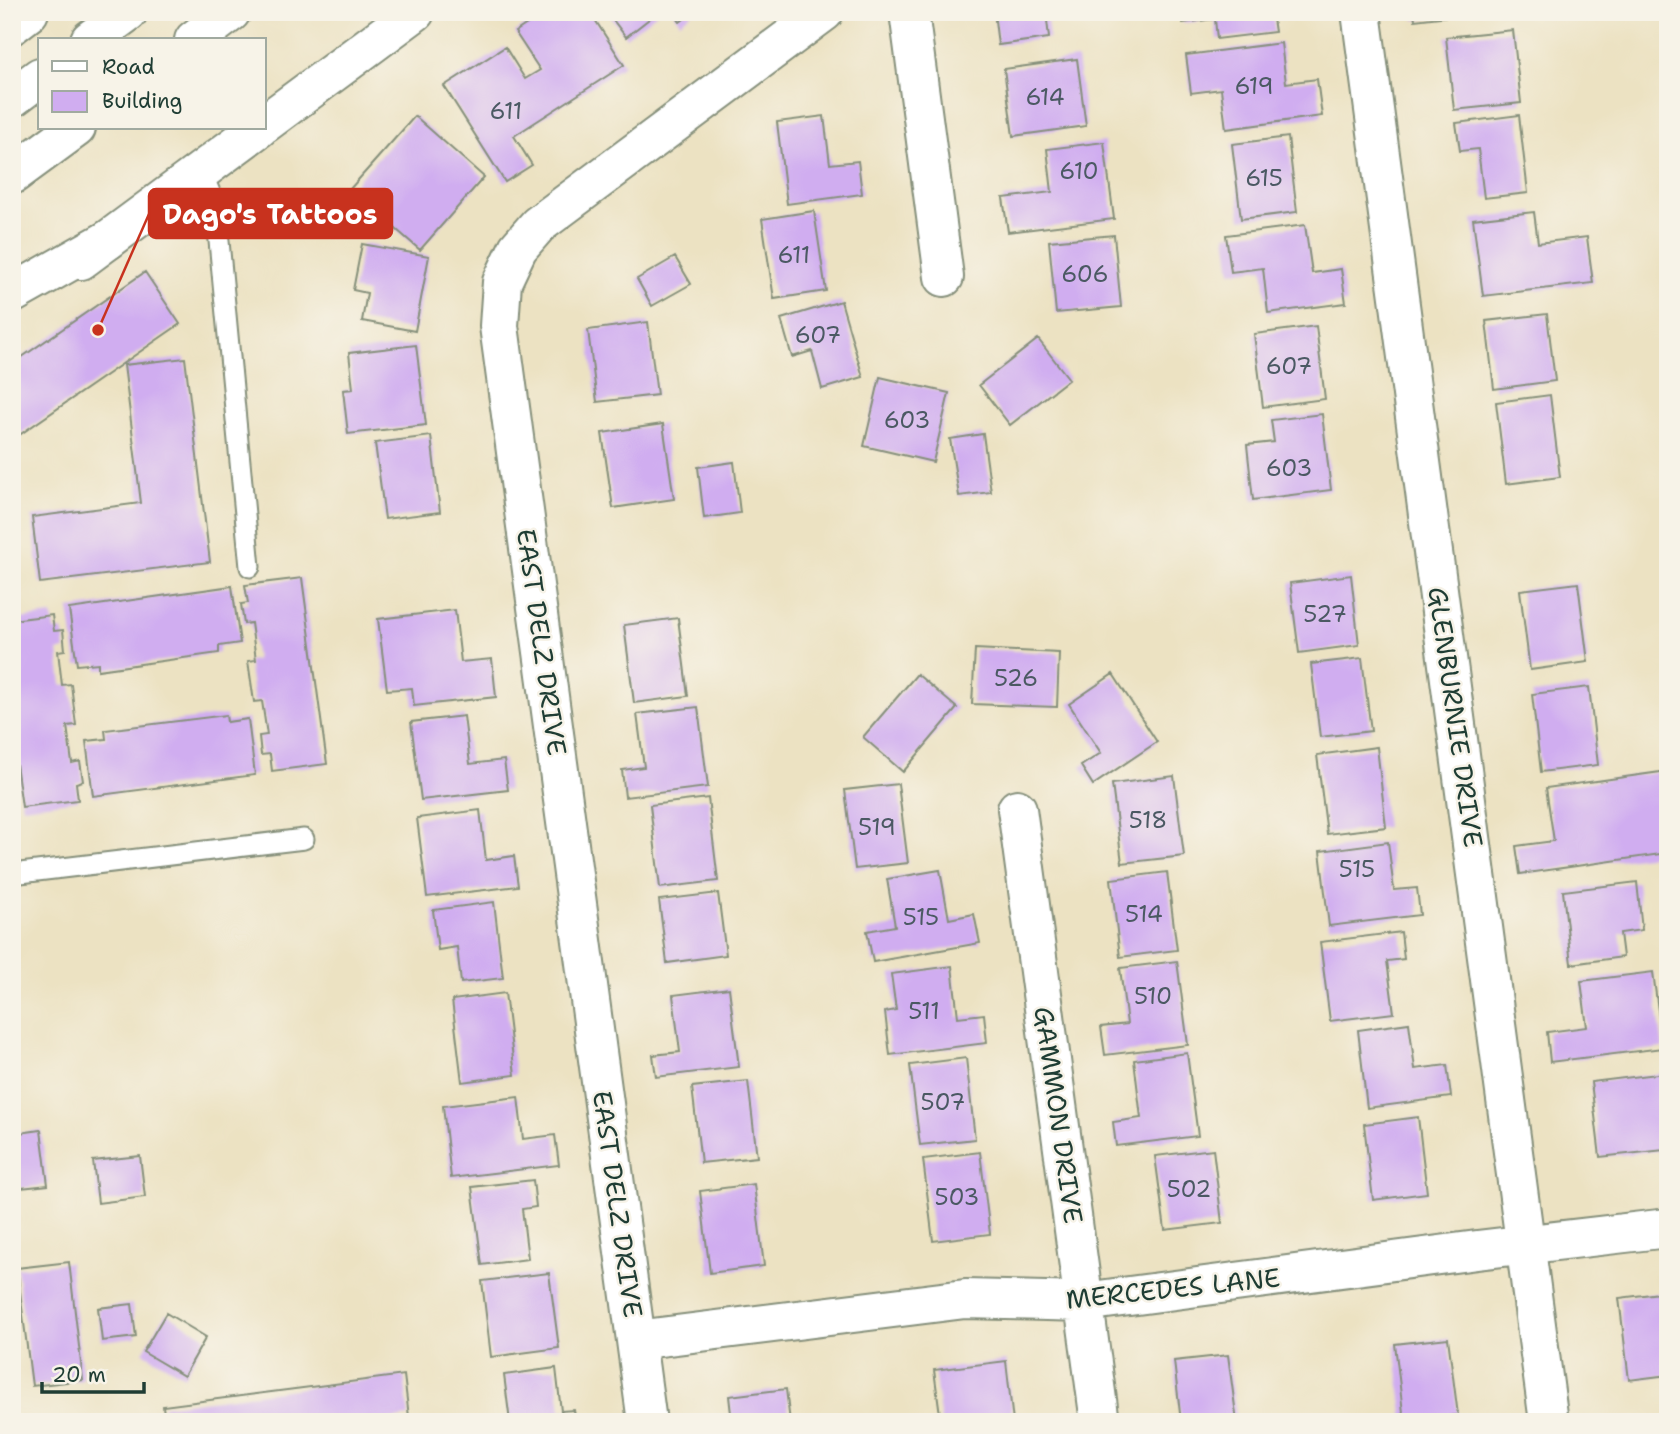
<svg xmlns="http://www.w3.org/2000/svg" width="1680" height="1434" font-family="'Shantell Sans',sans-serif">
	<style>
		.building { fill: #d0adf0 }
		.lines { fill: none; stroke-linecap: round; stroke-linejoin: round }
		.lane-casing { stroke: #86907b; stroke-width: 23 }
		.street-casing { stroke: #86907b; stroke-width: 42 }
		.secondary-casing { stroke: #86907b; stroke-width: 42 }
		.highway-casing { stroke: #86907b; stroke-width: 42 }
		.lane { stroke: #fff; stroke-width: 19 }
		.street { stroke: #fff; stroke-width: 38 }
		.secondary { stroke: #fff; stroke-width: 38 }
		.highway { stroke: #fff; stroke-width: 38 }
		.labels { text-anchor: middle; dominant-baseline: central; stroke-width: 5; stroke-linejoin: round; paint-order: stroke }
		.number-label { font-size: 23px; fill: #4b5963 }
		.street-label { font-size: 26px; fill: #1f3d34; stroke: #f7f3e8 }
		.leader { fill: none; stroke: #c8321e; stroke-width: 2.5 }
		.callout-dot { fill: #c8321e; stroke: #f7f3e8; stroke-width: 2.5 }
		.callout { fill: #c8321e; stroke: #c8321e; stroke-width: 2.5 }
		.callout-label { font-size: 28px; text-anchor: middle; font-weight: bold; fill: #fff }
	</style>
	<rect width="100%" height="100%" fill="#f7f3e8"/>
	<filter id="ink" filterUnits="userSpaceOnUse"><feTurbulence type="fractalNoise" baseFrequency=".0143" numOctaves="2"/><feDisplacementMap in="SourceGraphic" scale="14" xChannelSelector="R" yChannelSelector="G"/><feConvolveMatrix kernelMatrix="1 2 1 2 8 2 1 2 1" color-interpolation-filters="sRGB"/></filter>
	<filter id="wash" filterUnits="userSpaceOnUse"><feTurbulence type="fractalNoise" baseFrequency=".00686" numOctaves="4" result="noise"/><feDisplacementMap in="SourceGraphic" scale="28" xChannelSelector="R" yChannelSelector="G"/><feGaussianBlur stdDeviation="1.57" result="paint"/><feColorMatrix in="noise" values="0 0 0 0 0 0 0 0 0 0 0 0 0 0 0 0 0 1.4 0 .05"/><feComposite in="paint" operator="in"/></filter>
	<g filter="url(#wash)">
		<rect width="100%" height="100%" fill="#ece2c2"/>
		<g id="blocks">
			<path class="building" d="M545 12H590L624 65 514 136 532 165 505 182 444 86 505 47 525 79 540 70 515 32Z
				M607 12H658L626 37Z
				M673 12H693L680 22Z
				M994 12H1046L1049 38 998 45Z
				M1181 12H1272L1275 32 1217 39 1215 19 1183 23Z
				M1414 12H1465V14L1415 20Z
				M1513 30 1521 103 1454 110 1446 37Z
				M1281 43 1286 83 1317 79 1322 116 1226 129 1221 89 1191 93 1186 55Z
				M1077 59 1086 126 1013 136 1004 69Z
				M1519 115 1528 193 1484 198 1478 149 1460 151 1456 123Z
				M415 116 484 177 420 250 350 189Z
				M824 116 830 164 858 161 862 194 787 204 777 122Z
				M1288 137 1297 212 1241 219 1232 144Z
				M1104 142 1114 219 1008 232 1003 198 1052 192 1047 149Z
				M814 211 826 291 774 299 762 219Z
				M1534 212 1538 243 1587 237 1593 283 1483 296 1473 219Z
				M1305 225 1312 273 1341 269 1346 303 1268 313 1263 268 1231 272 1226 235Z
				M1114 235 1121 307 1056 313 1049 241Z
				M362 244 429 256 415 331 362 321 367 293 353 290Z
				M675 257 691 284 652 306 637 279Z
				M145 272 180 324 12 440V364Z
				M841 301 863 377 822 389 812 351 792 357 781 319Z
				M1547 314 1555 381 1494 389 1486 321Z
				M648 322 657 395 597 402 588 330Z
				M1316 326 1325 399 1263 407 1254 334Z
				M1038 339 1069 379 1010 425 979 385Z
				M416 345 426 425 348 434 343 390 353 389 349 353Z
				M185 358 210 562 40 583 32 517 141 503 124 365Z
				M880 377 949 393 933 462 864 446Z
				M1550 395 1560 477 1506 484 1496 402Z
				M1322 414 1331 490 1253 500 1247 445 1274 442 1271 420Z
				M663 424 674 499 613 508 602 433Z
				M983 434 991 492 959 496 950 439Z
				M431 436 440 512 385 519 375 443Z
				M734 462 740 513 704 518 698 467Z
				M1351 575 1359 645 1299 653 1290 583Z
				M302 578 327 764 272 771 270 754 261 755 259 736 267 735 262 701 254 702 248 661 256 660 251 623 244 624 241 604 248 603 245 585Z
				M1578 583 1588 662 1530 670 1520 590Z
				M232 586 240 643 219 646V653L98 670V663L77 665 69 609Z
				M455 610 461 662 492 659 496 697 414 706 412 688 387 690 378 619Z
				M52 615 54 631 63 630 65 650 58 651 62 685 71 684 76 725 67 726 72 763 80 761 83 781 76 783 78 800 22 807 12 735V620Z
				M678 618 688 696 634 703 624 625Z
				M975 649 1059 653 1057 707 972 704Z
				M1362 658 1371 731 1320 737 1311 664Z
				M917 674 957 708 903 772 863 737Z
				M1113 674 1157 742 1093 785 1081 766 1101 753 1069 704Z
				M1589 687 1598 765 1541 772 1532 694Z
				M698 707 708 787 625 797 622 770 644 767 637 714Z
				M226 715 227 722 248 719 255 775 93 796 86 741 106 739 105 730Z
				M464 716 470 764 504 760 508 790 421 800 411 722Z
				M1377 747 1386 827 1327 834 1317 755Z
				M1668 771V853L1520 874 1516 846 1554 841 1546 788Z
				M1174 776 1184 856 1122 863 1112 784Z
				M898 784 908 863 855 869 845 790Z
				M708 798 718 881 660 888 650 805Z
				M480 810 486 860 514 856 518 886 427 897 417 818Z
				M1388 842 1394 890 1417 888 1420 915 1329 926 1320 851Z
				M940 870 949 919 974 914 980 943 873 962 867 931 895 926 887 879Z
				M1167 872 1177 950 1120 957 1111 879Z
				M1637 882 1642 930 1620 933 1623 957 1571 964 1563 891Z
				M718 893 726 955 667 963 659 900Z
				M494 902 503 978 461 983 457 947 438 950 433 910Z
				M1401 932 1404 959 1387 961 1394 1013 1330 1021 1320 942Z
				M1177 961 1188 1045 1105 1055 1101 1027 1127 1024 1120 968Z
				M952 966 958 1017 984 1014 987 1043 890 1055 885 1012 896 1010 891 974Z
				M1653 972 1663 1048 1550 1062 1547 1032 1587 1027 1581 981Z
				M729 988 739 1067 656 1077 653 1055 680 1052 673 995Z
				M505 993 515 1075 462 1082 452 1000Z
				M1409 1023 1415 1069 1447 1065 1451 1097 1367 1108 1358 1030Z
				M1187 1053 1198 1136 1116 1146 1113 1122 1141 1118 1134 1060Z
				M966 1058 975 1139 920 1145 910 1065Z
				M1665 1073 1668 1100V1164L1664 1150 1600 1157 1591 1082Z
				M748 1081 757 1157 701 1163 692 1087Z
				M518 1097 523 1139 555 1135 559 1165 451 1178 443 1106Z
				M1418 1117 1427 1193 1373 1200 1364 1124Z
				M41 1130 48 1185 12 1189V1134Z
				M1213 1149 1222 1223 1165 1230 1155 1156Z
				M980 1152 990 1234 933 1241 923 1159Z
				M140 1156 145 1197 98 1203 93 1161Z
				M533 1180 536 1207 522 1209 528 1259 482 1265 472 1187Z
				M754 1184 764 1266 710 1273 700 1191Z
				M69 1262 83 1380 32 1386 17 1268Z
				M549 1273 559 1348 491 1357 482 1281Z
				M1668 1292V1375L1629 1380 1619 1298Z
				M132 1304 136 1337 102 1341 98 1308Z
				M166 1313 206 1337 184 1376 143 1352Z
				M1448 1338 1458 1415 1404 1421 1395 1344Z
				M1228 1355 1237 1422H1181L1174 1361Z
				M1006 1361 1013 1422H941L934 1370Z
				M556 1368 561 1411 574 1410 576 1422H510L504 1375Z
				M404 1375 409 1417 375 1422H165L163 1406Z
				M786 1389 790 1422H732L729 1396Z"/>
		</g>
	</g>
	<g filter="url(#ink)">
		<use href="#blocks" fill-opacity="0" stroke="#86907b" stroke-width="2"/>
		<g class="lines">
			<g class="lane-casing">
				<path id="lane" d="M201 171 212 197 217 220 250 567
					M12 874 304 839"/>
			</g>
			<g class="street-casing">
				<path id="street" d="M909 12 944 277
					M1361 12 1549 1422
					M1017 809 1100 1422
					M636 1340 965 1299 1084 1302 1477 1250 1668 1228
					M647 1422 499 326 502 282 518 248 538 225 824 12"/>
			</g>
			<g class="secondary-casing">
				<path id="secondary" d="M264 124 415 12
					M81 260 259 128"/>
			</g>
			<g class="highway-casing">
				<path id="highway" d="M12 25 29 12
					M90 40 128 12
					M194 40 231 12
					M12 98 40 77
					M12 175 76 128
					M12 294 108 240"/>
			</g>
			<use href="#lane" class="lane"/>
			<use href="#street" class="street"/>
			<use href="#secondary" class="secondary"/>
			<use href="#highway" class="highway"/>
		</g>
	</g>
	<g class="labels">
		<g class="number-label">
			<text x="1254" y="86">619</text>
			<text x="1045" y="97">614</text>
			<text x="506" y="111">611</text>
			<text x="1079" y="171">610</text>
			<text x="1264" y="178">615</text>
			<text x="794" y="255">611</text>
			<text x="1085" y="274">606</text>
			<text x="818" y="335">607</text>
			<text x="1289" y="366">607</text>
			<text x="907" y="420">603</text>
			<text x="1289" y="468">603</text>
			<text x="1325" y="614">527</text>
			<text x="1016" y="678">526</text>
			<text x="1148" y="820">518</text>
			<text x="877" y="827">519</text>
			<text x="1357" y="869">515</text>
			<text x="1144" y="914">514</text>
			<text x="921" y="917">515</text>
			<text x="1153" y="996">510</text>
			<text x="924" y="1011">511</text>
			<text x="943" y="1102">507</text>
			<text x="1189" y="1189">502</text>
			<text x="957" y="1197">503</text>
		</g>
		<g class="street-label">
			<text transform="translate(542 642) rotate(82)">EAST DELZ DRIVE</text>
			<text transform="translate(1456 717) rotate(82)">GLENBURNIE DRIVE</text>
			<text transform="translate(1059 1115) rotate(82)">GAMMON DRIVE</text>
			<text transform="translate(618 1204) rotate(82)">EAST DELZ DRIVE</text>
			<text transform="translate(1173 1288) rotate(-6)">MERCEDES LANE</text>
		</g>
	</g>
	<path class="leader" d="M98 330L149 214"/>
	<circle class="callout-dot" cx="98" cy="330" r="7"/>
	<rect class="callout" x="149" y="189" width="243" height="49" rx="7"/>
	<g class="callout-label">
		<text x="270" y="224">Dago's Tattoos</text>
	</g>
	<rect width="1680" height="1434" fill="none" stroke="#f7f3e8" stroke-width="42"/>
	<rect x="38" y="38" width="228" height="91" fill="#f7f3e8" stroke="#a1aaa0" stroke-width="2"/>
	<rect x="52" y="61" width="35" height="10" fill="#ffffff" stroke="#a1aaa0" stroke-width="2"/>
	<text x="102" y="74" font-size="21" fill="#1f3d34">Road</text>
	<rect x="52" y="91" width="35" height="21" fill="#d0adf0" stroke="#a1aaa0" stroke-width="2"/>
	<text x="102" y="108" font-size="21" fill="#1f3d34">Building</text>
	<path d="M42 1382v10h102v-10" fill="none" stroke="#1f3d34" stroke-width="3.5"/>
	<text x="52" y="1382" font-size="21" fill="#1f3d34" stroke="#f7f3e8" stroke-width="5" paint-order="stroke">20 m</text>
</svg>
